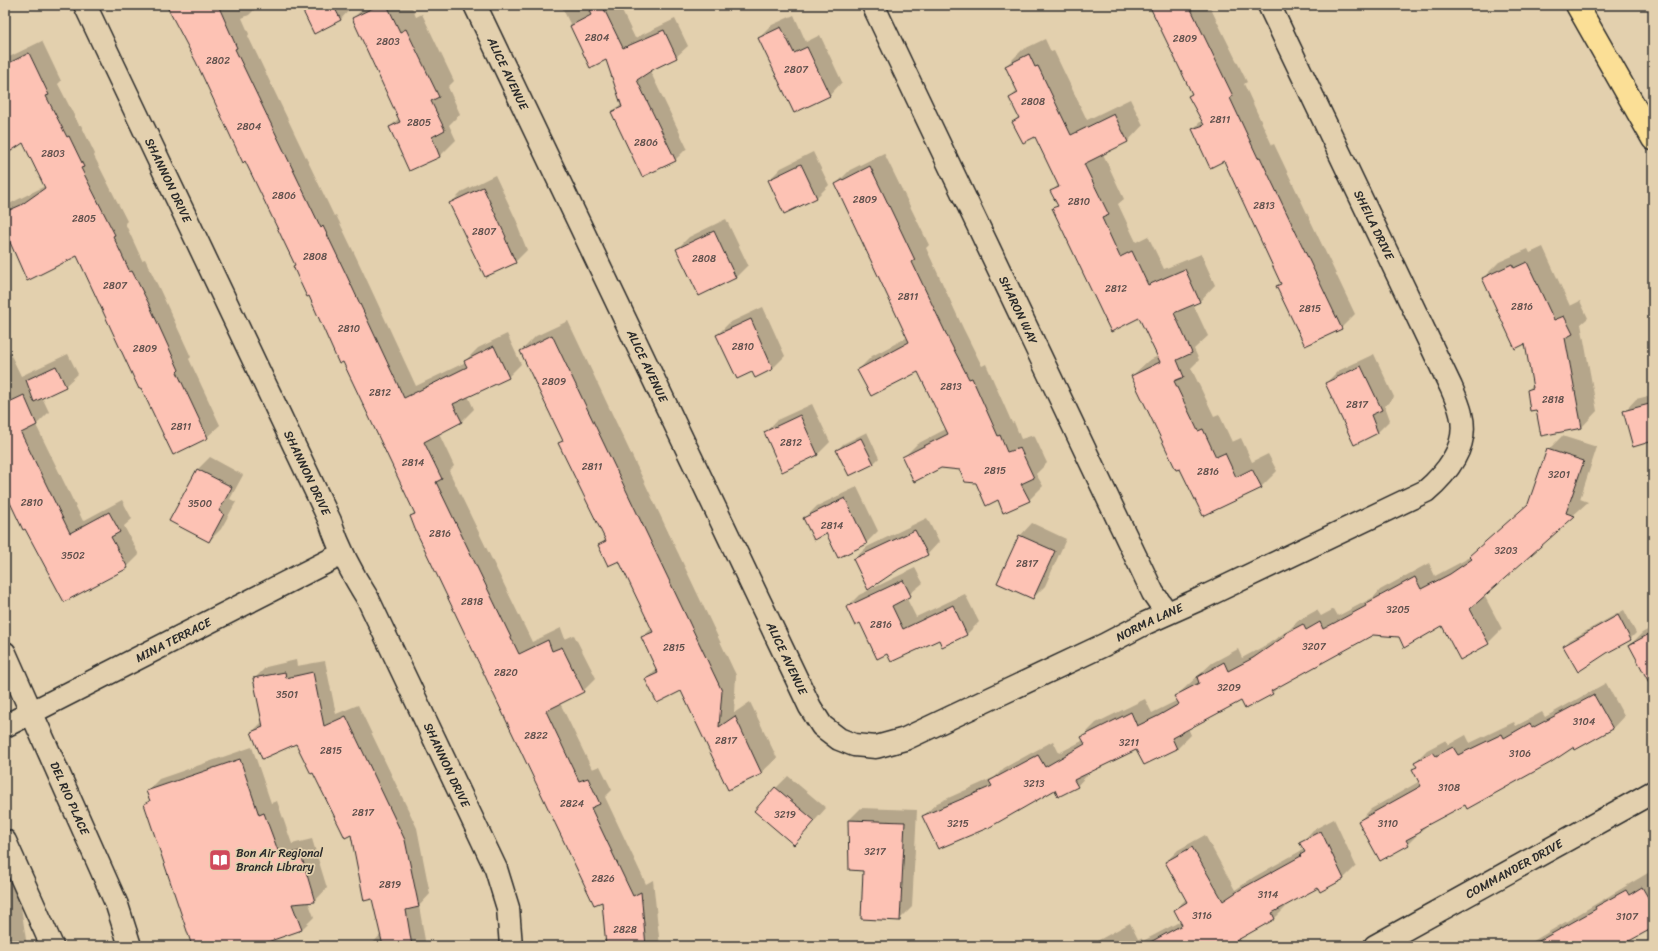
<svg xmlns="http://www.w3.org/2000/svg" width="1658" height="951" font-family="Sriracha,sans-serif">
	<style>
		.shadow { fill: #0003 }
		.building { fill: #fdc2b4; stroke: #2b2b2b }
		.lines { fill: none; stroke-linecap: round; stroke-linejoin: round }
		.minor-casing { stroke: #2b2b2b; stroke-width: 25 }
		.highway-casing { stroke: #2b2b2b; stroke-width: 25 }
		.minor { stroke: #e3d0ae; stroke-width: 22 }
		.highway { stroke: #fbdf96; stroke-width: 22 }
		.labels { text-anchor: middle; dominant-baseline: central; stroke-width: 3.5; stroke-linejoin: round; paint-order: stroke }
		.number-label { font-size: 10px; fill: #60514d }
		.street-label { font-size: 12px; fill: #2b2b2b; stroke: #e3d0ae }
		.poi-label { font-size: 12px; fill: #2b2b2b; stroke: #e3d0ae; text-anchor: start }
	</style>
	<rect width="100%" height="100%" fill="#e3d0ae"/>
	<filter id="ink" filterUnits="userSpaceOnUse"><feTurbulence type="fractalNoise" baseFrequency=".025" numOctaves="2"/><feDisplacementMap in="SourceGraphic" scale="8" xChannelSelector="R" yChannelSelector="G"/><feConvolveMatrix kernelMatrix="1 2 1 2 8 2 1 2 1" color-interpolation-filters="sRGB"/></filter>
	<g filter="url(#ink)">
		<path class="shadow" d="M167 5H259L249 15 242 18 249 34 248 36 334 216 336 215 358 261 416 386 466 362 465 361 478 348 507 334 521 364 508 377 468 396 474 409 462 421 439 434 454 466 449 471 532 642 561 628 565 639 574 635 596 678 583 691 560 703 592 769 600 766 612 790 605 797 646 884 653 880 660 946H607L603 900 411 516 415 512 343 361 294 266 296 264 198 64Z
			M305 5H351L352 7 340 20Z
			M367 5H411L416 17 422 14 454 81 448 87 460 114 449 125 456 140 440 156 410 170 390 127 399 118 353 18Z
			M561 5H619L635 38 675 19 688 46 676 57 650 71 687 148 675 160 612 112 622 103 606 59 590 66Z
			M1150 5H1209L1247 82 1244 84 1272 145 1274 144 1355 314 1341 328 1278 287 1282 283 1224 160 1193 129 1202 120 1189 96 1192 92Z
			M794 15 806 42 820 35 842 82 830 95 795 112 759 38 772 25Z
			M1045 39 1051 52 1054 51 1087 120 1130 99 1143 125 1128 141 1103 154 1124 199 1118 204 1136 242 1148 236 1164 269 1201 254 1215 285 1200 301 1193 304 1208 336 1194 349 1199 360 1191 368 1214 416 1219 414 1232 442 1241 438 1252 462 1268 454 1277 471 1261 487 1181 467 1132 376 1148 361 1158 356 1139 316 1054 209 1058 204 1052 191 1059 184 1036 136 1013 122 1019 116 1010 98 1018 90 1006 66 1022 50Z
			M42 41 61 81 58 84 79 125H81L95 154 94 156 127 221 125 223 142 260 145 259 160 290 191 357 189 359 220 425 207 437 78 255 5 230V210L11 203 45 186 23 142 5 154V59Z
			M813 152 829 185 816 198 769 180 781 168Z
			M884 153 929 245 926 248 963 328 982 366 986 364 1012 423 1014 422 1021 439 1034 435 1047 463 1036 474 1043 486 1029 500 999 499 960 469 903 458 917 444 946 429 919 370H858L872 356 908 337 836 184 850 170Z
			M495 175 518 224 517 225 527 250 515 262 451 203 463 191Z
			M726 219 748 265 736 277 677 249 689 237Z
			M1543 247 1570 306 1580 301 1588 318 1581 324 1597 411 1582 427 1537 408 1528 390 1533 385 1526 343 1483 278 1499 262 1528 249 1530 253Z
			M763 307 785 356 773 368 755 376 753 371 717 335 729 323Z
			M568 321 736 675 734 713 750 702 777 758 761 773 682 690 646 679 657 668 643 637 652 628 620 560 599 545 606 539 559 444 563 440 521 351 536 336Z
			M5 343 21 376 68 354 78 374 65 386 42 397 49 412 36 425 83 521 122 500 132 519 124 526 139 555 127 567 64 601 5 490Z
			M1374 354 1394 397 1385 406 1390 420 1378 432 1326 383 1338 371Z
			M1653 395V440L1624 412 1636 399Z
			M812 404 830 442 818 454 782 471 765 433 777 420Z
			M867 432 879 458 873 464 838 450 843 444Z
			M1562 436 1597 447 1580 499 1588 502 1484 595 1502 629 1488 643 1442 625 1399 636 1372 634 1281 685 1272 693 1241 700 1188 728 1191 735 1177 749 1145 764 1137 749 1091 771 1077 786 1055 789 923 816 937 803 995 777 1004 768 1053 741 1059 753 1084 740 1082 737 1096 723 1145 699 1152 713 1178 700 1176 696 1212 663 1238 649 1242 658 1268 644 1290 629 1299 620 1317 610 1321 616 1334 609 1338 616 1374 597 1380 590 1429 563 1435 576 1465 560 1530 502 1548 450Z
			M210 457 243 475 230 499 236 502 221 529 209 541 171 520 198 469Z
			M857 487 878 531 866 543 827 532 805 518 817 506Z
			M927 518 939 542 927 555 854 559 867 547Z
			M1032 523 1066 539 1045 586 1033 598 1020 536Z
			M915 568 923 583 906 597 916 617 965 594 979 622 967 634 943 645 940 639 888 653 847 607 859 595Z
			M1624 610 1636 633 1630 639 1564 646 1570 640Z
			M1653 627V688L1630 645 1642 633Z
			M296 660 297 666 325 661 336 714 358 705 417 828 430 894 419 906 426 946H373V943L381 934 372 898 352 834 297 743 252 732 263 721 254 679 266 667Z
			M1606 683 1624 716 1612 729 1574 746 1429 823 1408 844 1380 859 1359 821 1371 809 1420 781 1414 769 1417 766 1415 762 1427 750 1446 740 1448 745 1466 735 1470 743 1514 722 1516 726 1542 712 1545 717Z
			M252 747 271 803 277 801 292 844 312 839 327 888 315 901H308L314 917 301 930 253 946H193L145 804 150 799 147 791 159 779Z
			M788 776 826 808 794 844 776 788Z
			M861 808 917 810 912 907 899 920 864 870 849 820Z
			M1334 819 1356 866 1344 878 1320 891 1318 886 1286 905 1287 906 1274 919 1239 938 1242 944 1240 946H1088L1130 923 1138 939 1141 938 1143 941 1181 921 1175 910 1186 899 1166 862 1178 850 1205 835 1235 890 1254 877 1304 849 1301 843 1313 830Z
			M15 867 27 946H5V869Z
			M1653 870V927L1609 946H1525Z"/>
		<path class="building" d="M166 5H218L237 48 235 49 321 228 323 226 346 274 404 398 467 367 464 361 494 346 509 378 453 404 462 422 424 442 442 479 436 482 519 654 548 640 552 651 562 647 584 692 546 711 579 781 588 778 600 804 591 808 633 896 641 892 646 946H606L602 902 594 905 415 529 410 516 415 514 390 461 343 362 339 364 309 296 307 297 300 282 293 266 295 265 260 192 245 161 243 163 196 62Z
			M300 5H333L341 20 314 34Z
			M379 5H387L400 32 406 29 439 97 431 101 445 130 432 137 440 157 409 171 389 127 400 122 352 18Z
			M602 5 623 48 664 30 677 58 654 69 637 80 676 161 642 177 611 112 622 107 606 60 590 68 570 26 591 15 589 11Z
			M1149 5H1189L1233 96 1230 98 1258 158 1260 157 1342 329 1305 346 1276 286 1281 284 1224 161 1210 168 1192 129 1204 125 1188 96 1192 94Z
			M781 27 794 53 807 47 830 96 794 113 758 38Z
			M29 53 49 95 46 96 67 137 69 136 84 167 81 168 115 235 113 236 130 272 132 271 148 302 179 370 177 372 208 438 173 455 141 388 139 389 77 256 27 281 5 231V212L21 205 45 188 23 143 5 155V65Z
			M1029 54 1035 67 1038 66 1071 135 1114 114 1128 142 1084 164 1109 215 1102 218 1120 257 1132 251 1148 285 1185 269 1200 302 1174 313 1192 353 1177 360 1184 377 1174 381 1198 431 1203 429 1216 457 1225 453 1236 477 1252 469 1262 488 1203 516 1180 469 1176 470 1131 376 1160 362 1139 318 1111 332 1052 208 1058 206 1050 191 1059 187 1035 137 1023 143 1012 122 1019 118 1009 98 1018 93 1005 66Z
			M801 164 817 198 784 214 768 180Z
			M870 166 915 260 912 262 950 342 969 379 972 378 998 436 1000 435 1007 452 1020 448 1034 478 1021 484 1030 501 1003 513 998 500 986 506 976 483 965 482 960 470 941 468 914 482 902 457 948 434 918 372 871 396 857 370 909 342 835 184Z
			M483 187 506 237 505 238 516 263 485 277 449 203Z
			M714 231 736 278 699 296 676 249Z
			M1527 262 1554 320 1564 316 1573 334 1565 338 1582 428 1541 436 1536 410 1530 411 1527 390 1533 388 1525 344 1515 349 1482 278 1512 264 1514 268Z
			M751 319 773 369 755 378 752 372 737 379 716 335Z
			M552 335 722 691 719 727 735 716 762 774 728 790 681 691 657 703 645 679 658 673 641 637 653 632 619 561 608 566 598 545 606 541 558 443 563 441 520 351Z
			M56 366 66 387 34 402 26 380Z
			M1361 366 1382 410 1371 415 1378 433 1354 445 1325 383Z
			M24 395 37 425 21 433 70 533 109 512 120 532 111 537 128 568 64 602 25 529 23 530 5 492V398L7 403Z
			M1653 403V441L1633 447 1623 411Z
			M800 415 818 455 782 472 764 432Z
			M861 438 874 464 849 476 836 450Z
			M1547 449 1584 461 1566 513 1575 516 1470 609 1489 644 1460 660 1442 626 1404 648 1399 637 1373 635 1271 691 1273 694 1245 709 1241 701 1172 738 1177 749 1144 765 1136 750 1074 780 1078 787 1058 797 1055 790 990 827 938 849 922 816 992 786 989 781 1038 755 1045 767 1085 744 1081 737 1131 712 1137 726 1158 716 1179 704 1174 696 1199 683 1197 677 1224 662 1228 671 1253 658 1285 636 1284 634 1303 624 1306 630 1320 622 1323 629 1366 606 1365 604 1415 577 1421 589 1450 574 1472 559 1469 556 1528 504Z
			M197 469 232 487 219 511 224 514 209 542 169 521Z
			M845 498 867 544 838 558 826 533 814 540 803 518Z
			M915 530 928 555 899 569 868 590 853 559Z
			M1019 535 1055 551 1033 599 997 583Z
			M903 580 911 596 892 606 903 629 953 605 967 635 942 647 939 640 891 662 887 654 877 659 860 623 855 626 846 607Z
			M1618 615 1631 640 1607 653 1578 672 1563 646Z
			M1653 632V690L1629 645Z
			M285 672 286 678 313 672 324 726 346 716 405 840 419 907 406 910 412 946H383L372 899 364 901 351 835 345 838 313 773 311 774 296 744 262 759 251 732 263 727 253 678Z
			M1594 695 1613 729 1575 750 1574 747 1550 763 1467 809 1465 805 1420 829 1421 832 1406 840 1409 845 1380 861 1358 821 1421 786 1412 769 1417 767 1414 762 1433 752 1436 756 1453 747 1458 755 1502 734 1504 738 1530 723 1532 728Z
			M240 759 259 815 264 813 280 856 300 851 315 902 292 904 302 930 256 946H192L144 804 150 801 146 791Z
			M775 787 815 821 794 845 754 811Z
			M848 820 905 822 900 921 861 919 863 871 849 870Z
			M1321 831 1344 879 1320 892 1318 888 1272 913 1275 919 1227 946H1143L1182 925 1174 910 1187 902 1165 862 1192 847 1223 901 1241 889 1301 856 1300 855 1305 852 1299 842Z
			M1642 887 1653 906V928L1620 946H1530L1596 909 1595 907 1626 890 1629 895Z"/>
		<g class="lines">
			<g class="minor-casing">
				<g id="minor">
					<path id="s1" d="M85 5 330 521C339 549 352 574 368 599L496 869 508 908 511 946"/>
					<path id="s2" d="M475 5 810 707 822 726 839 739 854 745 876 747 905 739 1104 645 1146 623 1202 598 1426 491C1449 471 1469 445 1461 414 1459 405 1455 396 1451 387L1269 5"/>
					<path id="s3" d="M873 5 1153 593 1167 613"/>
					<path id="s4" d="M5 653 117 905 130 946"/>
					<path id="s5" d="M5 726 342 554"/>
					<path d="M5 841 52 946"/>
					<path id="s6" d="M1375 946 1653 792"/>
				</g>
			</g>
			<g class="highway-casing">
				<path id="highway" d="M1577 5 1653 139"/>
			</g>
			<use href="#minor" class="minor"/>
			<use href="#highway" class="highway"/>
		</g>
	</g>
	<defs>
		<g id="library-square" transform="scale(1.15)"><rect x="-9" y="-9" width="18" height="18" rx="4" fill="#d1495b" stroke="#e3d0ae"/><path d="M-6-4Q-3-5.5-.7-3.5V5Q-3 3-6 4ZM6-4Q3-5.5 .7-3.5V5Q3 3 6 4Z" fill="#fff"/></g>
	</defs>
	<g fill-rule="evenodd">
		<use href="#library-square" x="220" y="860"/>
	</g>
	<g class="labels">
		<g class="number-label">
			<text x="597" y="38">2804</text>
			<text x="1185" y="39">2809</text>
			<text x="388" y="42">2803</text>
			<text x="218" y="61">2802</text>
			<text x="796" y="70">2807</text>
			<text x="1033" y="102">2808</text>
			<text x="1220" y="120">2811</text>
			<text x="419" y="123">2805</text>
			<text x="249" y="127">2804</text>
			<text x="646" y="143">2806</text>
			<text x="53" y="154">2803</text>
			<text x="284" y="196">2806</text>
			<text x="865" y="200">2809</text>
			<text x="1079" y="202">2810</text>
			<text x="1264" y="206">2813</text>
			<text x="84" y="219">2805</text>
			<text x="484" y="232">2807</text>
			<text x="315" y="257">2808</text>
			<text x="704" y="259">2808</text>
			<text x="115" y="286">2807</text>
			<text x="1116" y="289">2812</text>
			<text x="908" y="297">2811</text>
			<text x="1522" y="307">2816</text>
			<text x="1310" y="309">2815</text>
			<text x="349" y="329">2810</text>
			<text x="743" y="347">2810</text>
			<text x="145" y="349">2809</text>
			<text x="554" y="382">2809</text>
			<text x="951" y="387">2813</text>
			<text x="380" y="393">2812</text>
			<text x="1553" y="400">2818</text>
			<text x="1357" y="405">2817</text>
			<text x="181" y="427">2811</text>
			<text x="791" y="443">2812</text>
			<text x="413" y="463">2814</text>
			<text x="592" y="467">2811</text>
			<text x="995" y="471">2815</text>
			<text x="1208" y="472">2816</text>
			<text x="1559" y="475">3201</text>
			<text x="32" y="503">2810</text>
			<text x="200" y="504">3500</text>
			<text x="832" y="526">2814</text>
			<text x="440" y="534">2816</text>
			<text x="1506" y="551">3203</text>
			<text x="73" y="556">3502</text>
			<text x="1027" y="564">2817</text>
			<text x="472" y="602">2818</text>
			<text x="1398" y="610">3205</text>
			<text x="881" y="625">2816</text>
			<text x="1314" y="647">3207</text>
			<text x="674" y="648">2815</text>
			<text x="506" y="673">2820</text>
			<text x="1229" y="688">3209</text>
			<text x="287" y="695">3501</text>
			<text x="1584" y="722">3104</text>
			<text x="536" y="736">2822</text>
			<text x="726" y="741">2817</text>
			<text x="1129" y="743">3211</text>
			<text x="331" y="751">2815</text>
			<text x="1520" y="754">3106</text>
			<text x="1034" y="784">3213</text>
			<text x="1449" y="788">3108</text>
			<text x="572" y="804">2824</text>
			<text x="363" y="813">2817</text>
			<text x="785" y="815">3219</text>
			<text x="958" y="824">3215</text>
			<text x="1388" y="824">3110</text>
			<text x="875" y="852">3217</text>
			<text x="603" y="879">2826</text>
			<text x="390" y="885">2819</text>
			<text x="1268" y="895">3114</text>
			<text x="1202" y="916">3116</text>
			<text x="1627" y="917">3107</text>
			<text x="625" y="930">2828</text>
		</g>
		<g class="street-label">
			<text stroke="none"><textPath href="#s2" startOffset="76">ALICE AVENUE</textPath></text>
			<text stroke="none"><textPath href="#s1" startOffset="194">SHANNON DRIVE</textPath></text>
			<text transform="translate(1374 225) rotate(64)">SHEILA DRIVE</text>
			<text stroke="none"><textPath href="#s3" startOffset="338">SHARON WAY</textPath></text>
			<text stroke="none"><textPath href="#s2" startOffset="400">ALICE AVENUE</textPath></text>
			<text stroke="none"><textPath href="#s1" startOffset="518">SHANNON DRIVE</textPath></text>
			<text stroke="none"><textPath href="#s2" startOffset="1161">NORMA LANE</textPath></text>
			<text stroke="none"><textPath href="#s5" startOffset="189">MINA TERRACE</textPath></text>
			<text stroke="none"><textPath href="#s2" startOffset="724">ALICE AVENUE</textPath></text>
			<text stroke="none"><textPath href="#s1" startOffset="842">SHANNON DRIVE</textPath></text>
			<text stroke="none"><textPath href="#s4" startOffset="159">DEL RIO PLACE</textPath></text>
			<text stroke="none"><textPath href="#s6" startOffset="159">COMMANDER DRIVE</textPath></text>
		</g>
		<g class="poi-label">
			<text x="236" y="853">Bon Air Regional<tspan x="236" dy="14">Branch Library</tspan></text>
		</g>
	</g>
	<rect width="1658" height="951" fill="none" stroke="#e3d0ae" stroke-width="20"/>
	<rect x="10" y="10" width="1638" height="931" fill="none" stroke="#2b2b2b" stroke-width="1.5" filter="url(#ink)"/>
</svg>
